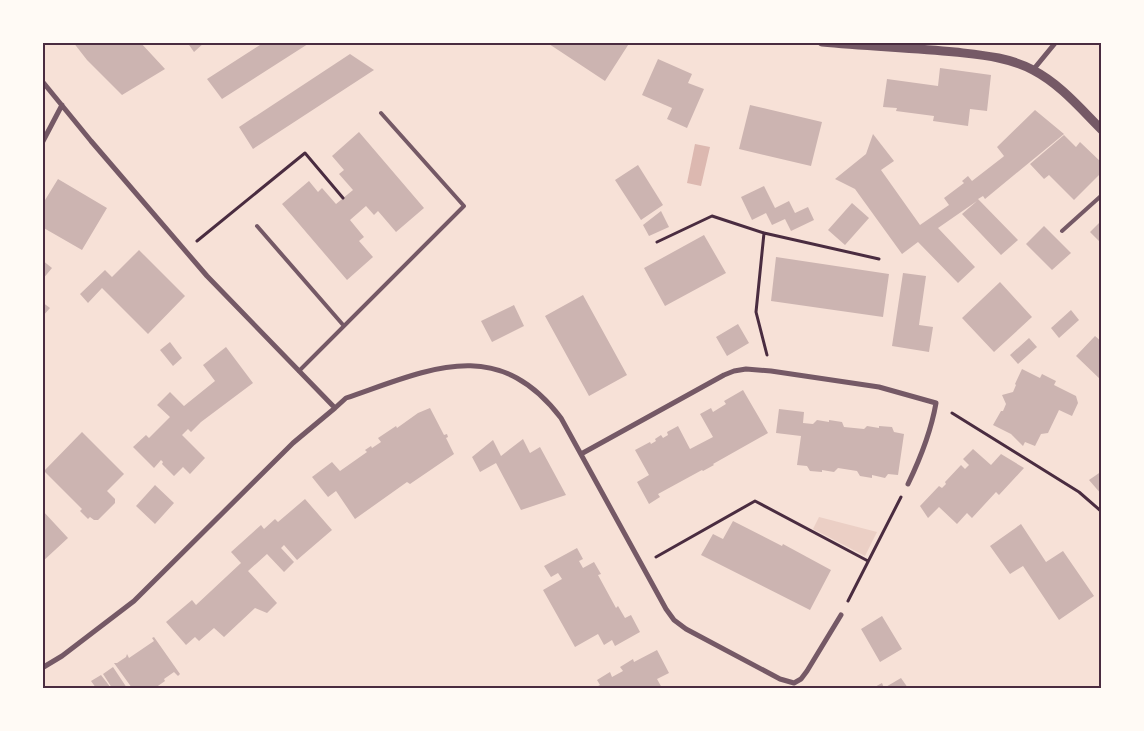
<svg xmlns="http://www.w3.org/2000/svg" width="1144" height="731" font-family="'Alegreya Sans',sans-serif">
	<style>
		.green { fill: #ebcfc5 }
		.water { fill: #dcb8b0 }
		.building { fill: #ccb4b1 }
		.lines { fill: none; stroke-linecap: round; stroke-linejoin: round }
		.path { stroke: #4a2c40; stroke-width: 3 }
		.service { stroke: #755966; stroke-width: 4 }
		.minor { stroke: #755966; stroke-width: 5 }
		.tertiary { stroke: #755966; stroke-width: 9 }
		.neatline { fill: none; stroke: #4a2c40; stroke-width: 2 }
	</style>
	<rect width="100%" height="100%" fill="#f7e1d7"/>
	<path class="green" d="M819 517 877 532 865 556 813 529Z"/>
	<path class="water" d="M695 144 710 147 701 186 687 183Z"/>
	<path class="building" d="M73 42H140L165 69 122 95 87 60Z
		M187 42H205L194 52Z
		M258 42H311L222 99 207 79 260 45Z
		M546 42H630L605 81Z
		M350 54 374 70 253 149 239 127Z
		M658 59 692 74 688 83 704 89 687 128 667 119 672 108 642 95Z
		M940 68 991 75 987 111 970 109 968 126 933 121 934 116 896 111 897 108 883 107 887 79 938 86Z
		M750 105 822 122 811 166 739 149Z
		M1035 110 1064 134 985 199 983 196 978 199 1018 240 1001 255 962 214 977 201 938 228 975 267 958 283 918 242 902 254 855 189 835 179 866 154 873 134 894 161 881 170 920 225 949 205 944 198 964 183 962 181 968 176 972 181 1003 157 1004 156 997 147Z
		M359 132 424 208 396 232 378 211 374 215 366 206 350 220 364 237 359 241 373 257 347 280 282 204 309 181 318 192 322 188 336 204 353 190 339 174 344 170 332 156Z
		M1064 135 1076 147 1080 142 1102 163V172L1074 200 1049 175 1044 179 1030 164Z
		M638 165 663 205 641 220 615 180Z
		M58 179 107 208 82 250 42 227V205Z
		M764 186 775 208 789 201 795 213 808 207 814 220 791 231 785 219 772 225 766 213 752 220 741 197Z
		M852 203 869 218 845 245 828 230Z
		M661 211 669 227 649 236 643 225Z
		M1102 220V244L1090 232Z
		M1044 226 1071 253 1052 270 1026 244Z
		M704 235 726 273 665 306 644 268Z
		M139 250 185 296 148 334 102 288 88 303 80 294 105 270 112 277Z
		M776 257 889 274 883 317 771 301Z
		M42 260 52 268 42 280Z
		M903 273 926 276 919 325 933 327 929 352 892 346Z
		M1000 282 1032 317 994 352 962 318Z
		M583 295 627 375 589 396 545 316Z
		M42 302 50 308 42 317Z
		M514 305 524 326 492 342 481 321Z
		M1071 310 1079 320 1059 338 1051 328Z
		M738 324 749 343 727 356 716 337Z
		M1095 336 1102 342V381L1076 356Z
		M1029 338 1037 347 1018 364 1010 355Z
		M170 342 182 358 173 366 160 350Z
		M226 347 253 383 201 422 191 432 188 429 182 435 205 458 190 474 183 467 174 476 162 464 163 462 161 460 154 468 133 447 146 435 149 438 170 417 157 405 170 392 184 406 215 381 203 365Z
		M1022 369 1040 378 1042 374 1056 381 1054 385 1076 396 1078 403 1072 416 1059 410 1048 433 1041 434 1035 446 1025 442 1023 446 1011 434 993 425 1001 411H1003L1006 404 1002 395 1013 392 1016 385 1015 384Z
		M743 390 768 433 713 464 714 465 703 471 702 470 658 494 660 497 649 504 637 482 649 475 635 450 650 442 651 444 656 441 655 439 661 435 663 438 668 435 667 432 678 426 690 449 713 437 700 414 711 408 713 412 726 404 724 401Z
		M430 408 444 435 447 434 448 437 446 438 454 454 410 484 407 482 355 519 336 491 328 497 312 477 332 462 340 471 367 452 365 450 371 446 372 448 381 442 378 438 396 426 397 428 418 413Z
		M779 409 804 412 803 423 813 424 817 420 829 422V420L842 422 844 427 864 429 867 426 879 428V426L892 427 894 432 904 434 898 475 888 474 885 478 872 475V478L860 476 857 471 838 468 834 472 822 470V472L810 471 807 466 797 465 801 436 776 433Z
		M82 432 124 474 107 491 115 499V503L98 520H94L90 517 88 519 80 511 82 509 44 471Z
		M523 439 530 453 540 447 566 495 521 510 496 463 480 472 472 457 493 440 501 456Z
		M973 449 991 465 1001 454 1024 468 999 495 996 492 972 518 967 513 957 524 939 507 928 518 920 506 939 486 942 488 946 484 945 482 961 465 965 469 969 465 963 459Z
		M1102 471V495L1089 480Z
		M155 485 174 503 155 524 136 506Z
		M305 499 332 530 297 560 284 545 281 548 294 562 284 572 267 554 248 571 277 603 267 613 255 608 224 637 214 628 199 641 195 637 186 645 166 622 192 600 196 605 241 563 231 552 261 525 264 529 275 519 278 522Z
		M42 510 68 538 42 562Z
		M733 521 782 546 783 544 831 570 810 610 701 555 713 534 723 539Z
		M1021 524 1046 562 1063 551 1094 596 1059 620 1023 566 1010 574 990 546Z
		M577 548 583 559 579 561 583 568 594 562 601 574 598 575 616 608 618 606 625 618 631 615 640 632 615 646 612 640 604 645 598 634 575 647 543 590 562 579 558 573 551 577 544 566Z
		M882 616 902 649 880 662 861 629Z
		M154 637 180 674 178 676 174 672 164 679 165 681 155 688H132L114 663H117L126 657 127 654 129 658 154 641 152 638Z
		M657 650 669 673 657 679 662 688H594L600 685 597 680 610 672 612 677 623 671 620 667 633 659 634 662Z
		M113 667 127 688H112L103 674Z
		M101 675 111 688H96L91 681Z
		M901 678 908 688H873L882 683 884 688Z"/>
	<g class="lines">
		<path class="path" d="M764 233 879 259
			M197 241 305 153 343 198
			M657 242 712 216 764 233 756 312 767 355
			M952 413 1079 492 1102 512
			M656 557 755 501 868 561
			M848 601 901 497"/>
		<path class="service" d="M257 226 344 326
			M1062 231 1102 195
			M299 371 464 206 381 113"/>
		<path class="minor" d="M1033 70 1056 42
			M42 81 91 141 207 276 335 408 293 443 134 601 62 656 42 668
			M42 143 62 105
			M335 408 346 398C428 370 497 334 561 418L666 609 674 620 686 629 780 679 794 683 801 679 807 671 841 615
			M581 454 724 375 734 371 746 369 771 371 879 387 936 403C931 432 921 457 908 484"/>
		<path class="tertiary" d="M822 42C866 46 911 48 955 52 981 55 1009 57 1033 70 1060 84 1080 108 1102 130"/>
	</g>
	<rect width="1144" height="731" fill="none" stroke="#fffaf5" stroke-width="88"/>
	<rect x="44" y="44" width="1056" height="643" class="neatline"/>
</svg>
